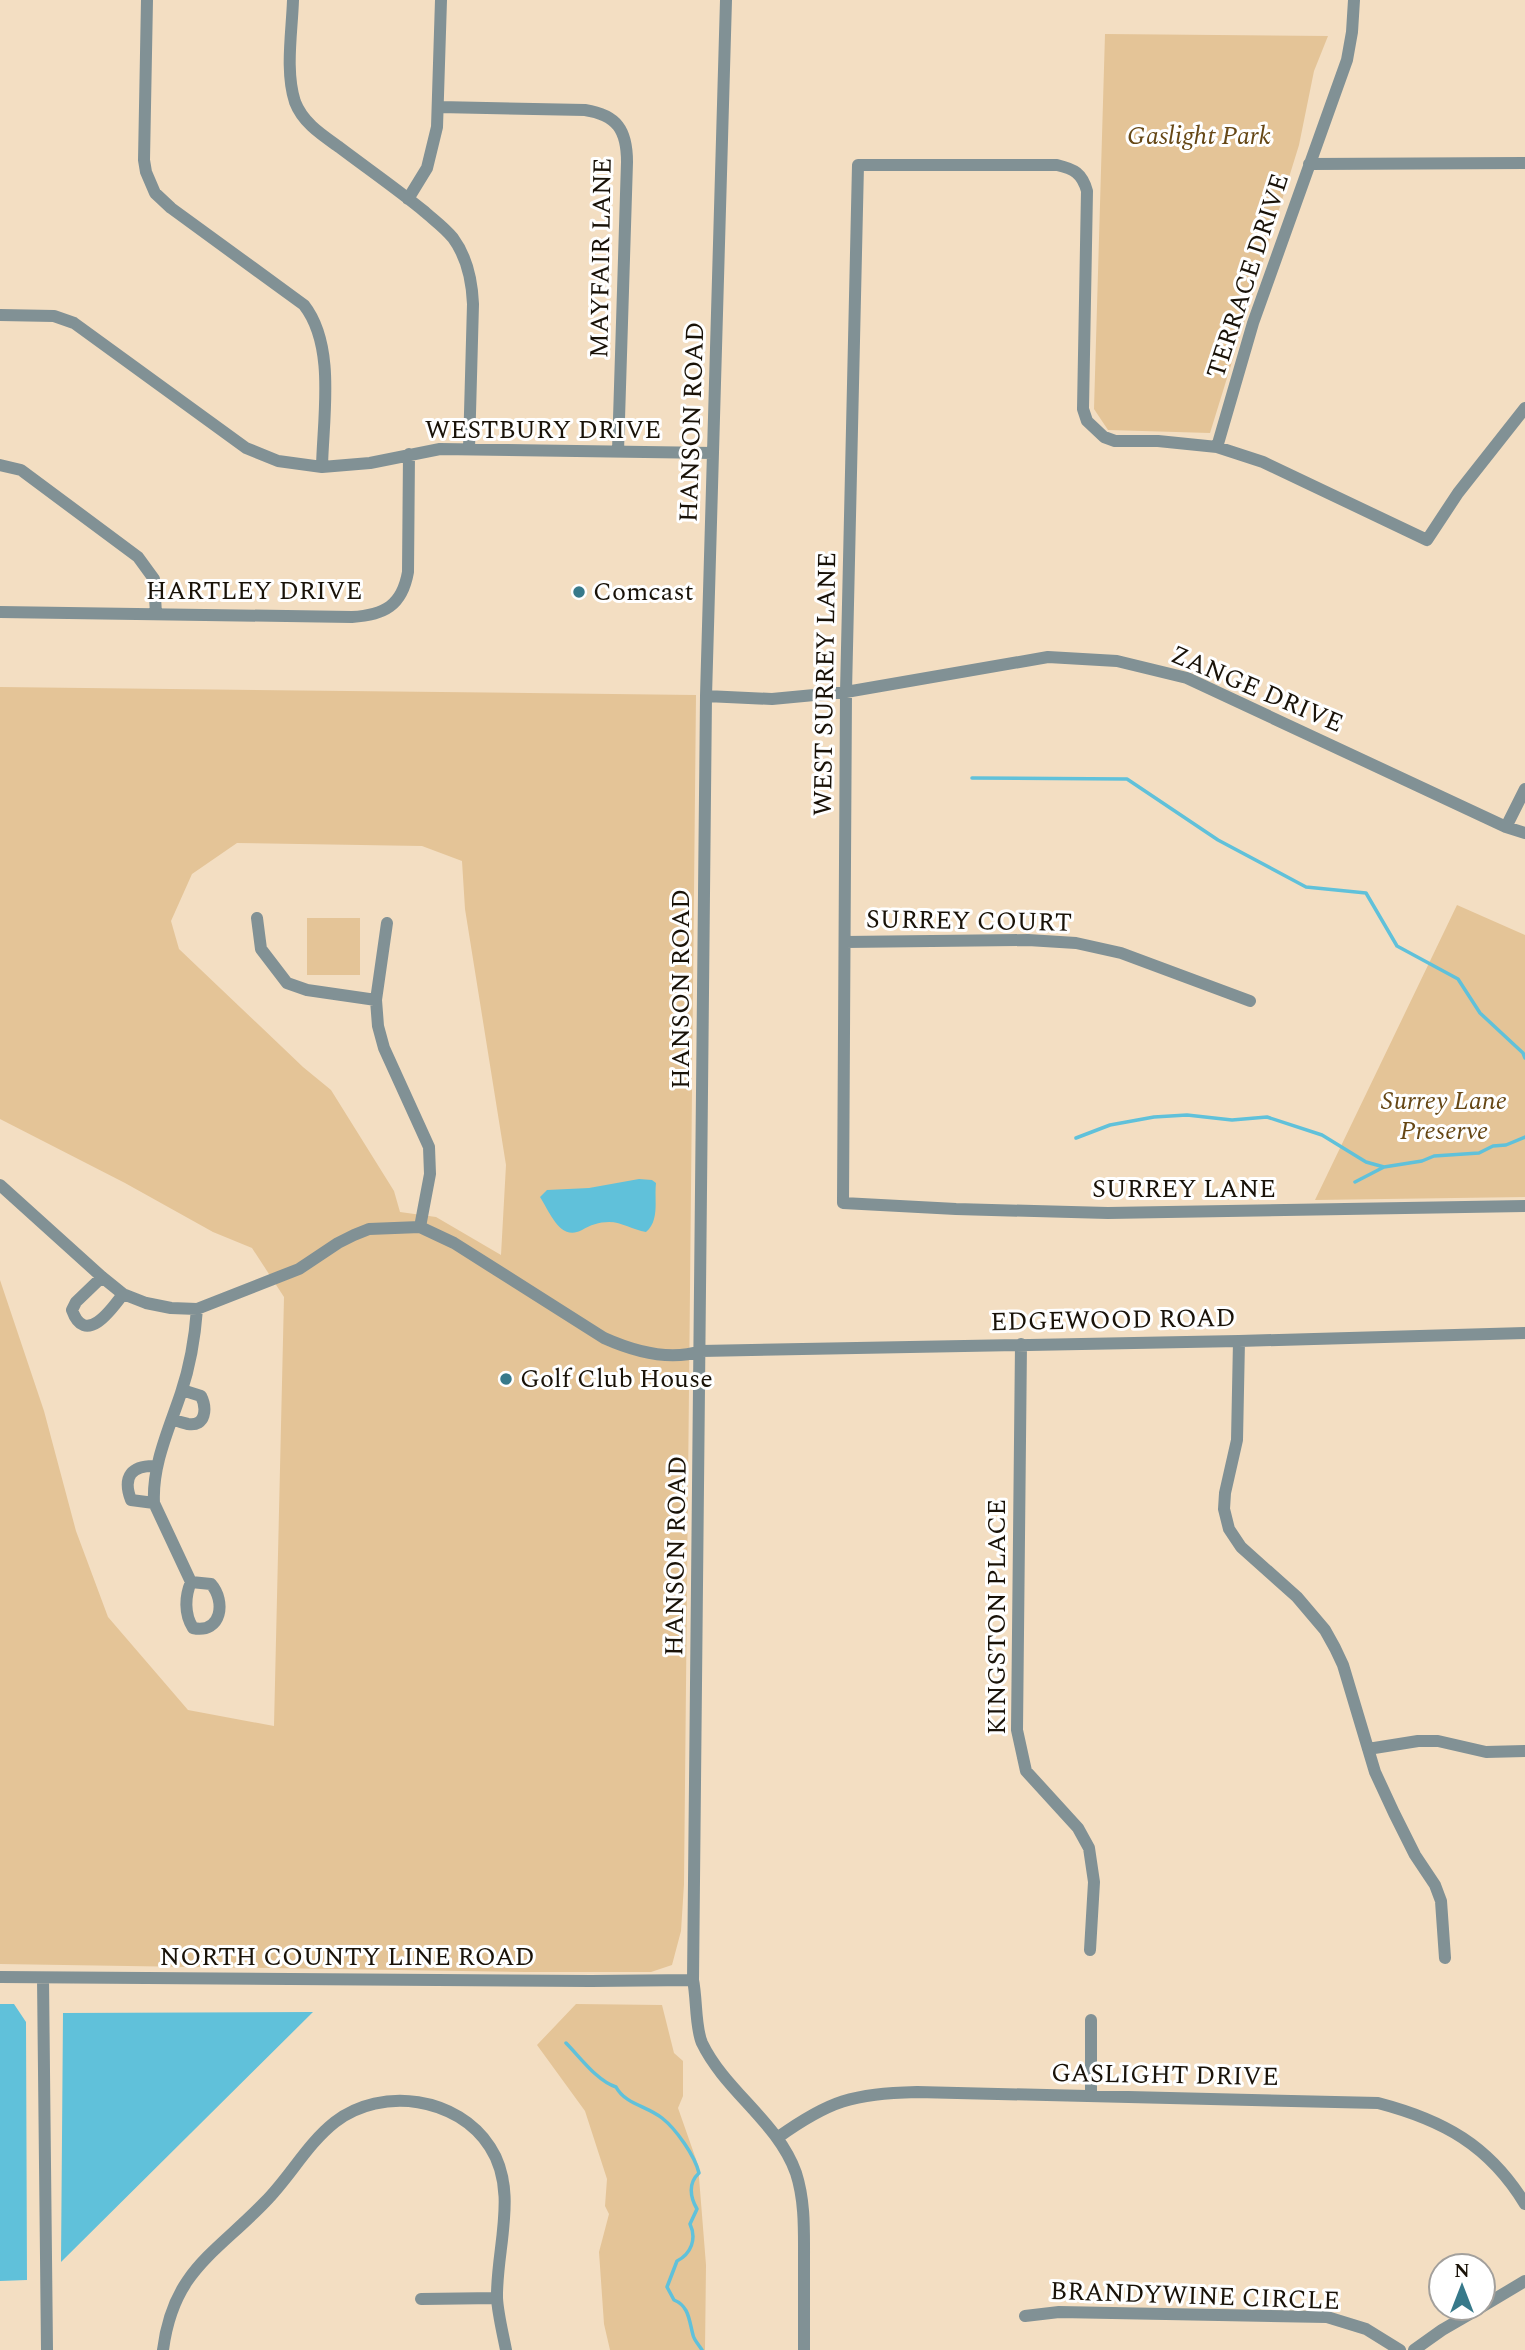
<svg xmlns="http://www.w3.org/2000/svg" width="1525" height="2350" font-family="Spectral,serif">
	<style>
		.green { fill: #e4c497; fill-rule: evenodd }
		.water { fill: #60c1da }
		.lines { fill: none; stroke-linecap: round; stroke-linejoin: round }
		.stream { stroke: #60c1da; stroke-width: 3.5 }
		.minor { stroke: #819195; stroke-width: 12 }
		.poi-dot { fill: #37798a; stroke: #fff; stroke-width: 2.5 }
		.labels { text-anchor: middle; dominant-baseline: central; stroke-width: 6; stroke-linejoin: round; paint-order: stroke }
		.park-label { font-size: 26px; font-style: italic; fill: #664715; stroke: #fff }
		.street-label { font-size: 26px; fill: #191208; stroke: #fff }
		.poi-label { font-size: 26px; fill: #191208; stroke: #fff; text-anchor: start }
	</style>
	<rect width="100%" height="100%" fill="#f3dec2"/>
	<path class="green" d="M1105 34 1328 36 1314 71 1299 145 1210 433 1108 430 1094 409Z
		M0 687 696 695 684 1884 681 1931 672 1965 651 1972H526L0 1964V1280L44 1411 76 1531 108 1617 188 1710 274 1726 284 1297 252 1248 213 1232 125 1183 0 1119ZM237 843 422 846 462 861 465 909 506 1165 501 1255 436 1217 400 1212 394 1191 331 1090 303 1067 179 949 171 921 192 874Z
		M1457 905 1525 935V1197L1315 1200Z
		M307 918H360V975H307Z
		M576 2004 662 2005 674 2053 683 2061V2096L678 2108 698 2165 706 2265 705 2350H610L604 2324 599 2252 609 2214 605 2206 607 2179 585 2111 537 2045Z"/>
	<path class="water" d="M639 1179 652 1180 656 1183C654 1200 660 1220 646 1232 633 1230 622 1222 609 1222 599 1222 590 1225 582 1230 560 1242 550 1212 540 1197L547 1190 589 1188Z
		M0 2004H14L26 2022 27 2280 0 2281Z
		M313 2012 61 2262 63 2013Z"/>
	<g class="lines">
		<path class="stream" d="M972 778 1127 779 1218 840 1306 887 1366 893 1397 946 1458 979 1480 1013 1523 1053 1525 1058
			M1076 1138 1110 1125 1154 1117 1187 1115 1232 1120 1267 1117 1322 1135 1366 1162 1384 1167 1422 1161 1434 1156 1479 1153 1493 1146 1506 1145 1525 1137
			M1355 1182 1384 1167
			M566 2043C580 2057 597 2081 616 2087 625 2104 647 2106 662 2118 676 2129 695 2156 699 2173 688 2183 690 2197 697 2209L690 2224C697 2239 691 2254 677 2261L667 2287 674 2300C689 2306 689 2320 693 2335 694 2340 699 2345 702 2350"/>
		<path class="minor" d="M147 0 144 160 146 172 155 193 171 208 304 305C336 346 323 417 322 467
			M293 0C292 32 285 71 295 102 303 123 322 135 339 147 368 169 397 189 425 212 434 220 445 228 453 238 467 257 472 280 473 304L469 449
			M726 0 706 696 693 1980C697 1999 695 2027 702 2043 725 2091 778 2122 796 2173 805 2201 804 2230 804 2259 804 2289 804 2320 804 2350
			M439 107 585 110C617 115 627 130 627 162L618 451
			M1309 164 1525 163
			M408 199 427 168 437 127 441 0
			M0 315 54 316 74 323 246 448 278 461 322 467 370 463 440 449 713 453
			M1525 408 1458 493 1427 540 1263 462 1217 447 1158 441H1115L1104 437 1087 421 1083 409 1087 191C1082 173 1074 169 1057 165H858L846 692 843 1203 956 1209 1108 1213 1525 1206
			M1217 447 1253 323 1347 60 1352 32 1354 0
			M0 465 21 470 138 557 154 579 156 614
			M0 612 352 617C384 615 402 606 408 572L409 454
			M706 696 772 699 846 692 1048 657 1117 661 1187 678 1506 827 1525 833
			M1506 827 1525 789
			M257 918 261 949 287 983 307 990 376 1000
			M387 923 376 1000 378 1026 384 1048 429 1147 430 1174 420 1227
			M845 942 1028 940 1076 943 1121 953 1250 1001
			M0 1185 102 1277 123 1294 146 1303 171 1308 197 1309 299 1269 338 1243 354 1235 369 1229 420 1227 454 1243 604 1338C633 1351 670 1361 701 1351L1239 1341 1525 1333
			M102 1277 76 1302 72 1310C85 1347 112 1309 123 1294
			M1239 1341 1237 1440 1225 1493 1224 1509 1229 1529 1241 1547 1297 1597 1325 1630 1335 1648 1343 1665 1375 1772 1394 1813 1415 1855 1435 1885 1441 1901 1445 1958
			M1021 1344 1017 1730 1026 1771 1078 1828 1089 1848 1094 1882 1090 1950
			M172 1419C177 1421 183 1423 188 1424 206 1427 207 1408 201 1396L182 1390
			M154 1503 131 1500C122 1476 132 1465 156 1466
			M191 1582 211 1584C226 1601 222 1634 193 1628 184 1614 185 1596 191 1582L154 1503C152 1465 169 1429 181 1393 190 1366 195 1337 197 1309
			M1368 1749 1418 1741H1438L1486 1752 1525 1751
			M0 1977 591 1981 693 1980
			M43 1978 47 2350
			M1091 2020V2096
			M777 2138C830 2100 852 2094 917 2092L1378 2103C1443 2120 1489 2145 1525 2204
			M421 2299 497 2298
			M1483 2306 1525 2281
			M1025 2316 1059 2312 1327 2317 1366 2329 1400 2350
			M163 2350C173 2271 215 2254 265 2202 290 2177 307 2144 335 2122 382 2086 458 2097 490 2147 519 2191 496 2249 497 2298 498 2315 503 2334 506 2350
			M1414 2350 1442 2330 1480 2308"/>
	</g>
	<g class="poi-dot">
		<circle cx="579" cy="592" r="7"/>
		<circle cx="506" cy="1379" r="7"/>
	</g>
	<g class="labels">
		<g class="park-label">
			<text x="1199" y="136">Gaslight Park</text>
			<text x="1444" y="1101">Surrey Lane<tspan x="1444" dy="30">Preserve</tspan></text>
		</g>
		<g class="street-label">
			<text transform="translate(601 258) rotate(-89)">MAYFAIR LANE</text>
			<text transform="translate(1248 276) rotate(-72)">TERRACE DRIVE</text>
			<text transform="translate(692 422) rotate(-88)">HANSON ROAD</text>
			<text x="543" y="430">WESTBURY DRIVE</text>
			<text x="254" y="591">HARTLEY DRIVE</text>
			<text transform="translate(825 684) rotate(-89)">WEST SURREY LANE</text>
			<text transform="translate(1257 689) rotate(23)">ZANGE DRIVE</text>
			<text transform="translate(969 921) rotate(1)">SURREY COURT</text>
			<text transform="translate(681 989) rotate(-90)">HANSON ROAD</text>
			<text x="1184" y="1189">SURREY LANE</text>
			<text transform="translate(1113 1320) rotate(-1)">EDGEWOOD ROAD</text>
			<text transform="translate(676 1556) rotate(-89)">HANSON ROAD</text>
			<text transform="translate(997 1617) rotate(-90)">KINGSTON PLACE</text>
			<text x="347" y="1957">NORTH COUNTY LINE ROAD</text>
			<text transform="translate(1165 2075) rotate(1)">GASLIGHT DRIVE</text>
			<text transform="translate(1195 2296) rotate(2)">BRANDYWINE CIRCLE</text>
		</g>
		<g class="poi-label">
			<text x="593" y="592">Comcast</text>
			<text x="520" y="1379">Golf Club House</text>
		</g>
	</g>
	<g transform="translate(1462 2287)"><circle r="33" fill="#ffffff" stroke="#a3a09c" stroke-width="2"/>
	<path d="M0-5L12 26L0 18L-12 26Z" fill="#37798a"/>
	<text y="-10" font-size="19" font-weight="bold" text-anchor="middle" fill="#191208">N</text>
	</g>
</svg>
